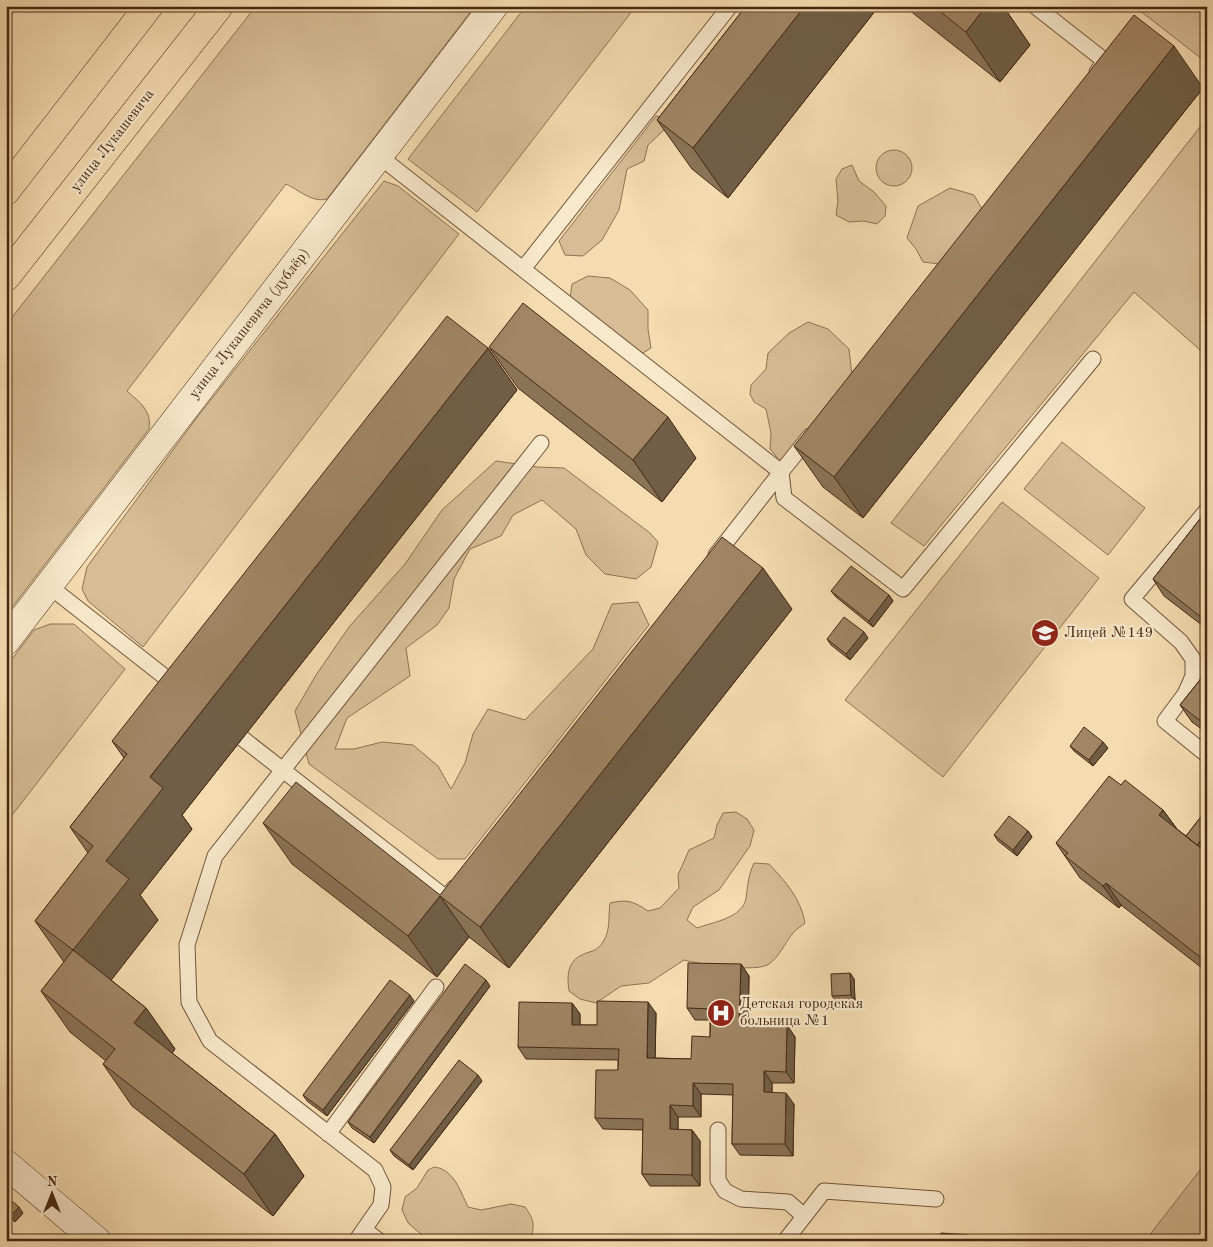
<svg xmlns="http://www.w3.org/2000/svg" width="1213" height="1247" font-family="'Old Standard TT',serif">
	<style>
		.green { fill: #d6bd95; stroke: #8e7254 }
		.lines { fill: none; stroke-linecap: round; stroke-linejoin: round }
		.lane-casing { stroke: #72553a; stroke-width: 17 }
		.secondary-casing { stroke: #462813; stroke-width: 29 }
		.primary-casing { stroke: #462813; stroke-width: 29 }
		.lane { stroke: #f8e8cc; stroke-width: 15 }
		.secondary { stroke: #f8e8cc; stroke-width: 28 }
		.primary { stroke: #f4dcb0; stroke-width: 28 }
		.wall { fill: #8a7357; stroke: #462813 }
		.shaded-wall { fill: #705e47; stroke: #462813 }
		.building { fill: #a08665; stroke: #462813 }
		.labels { text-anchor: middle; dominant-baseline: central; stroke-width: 4.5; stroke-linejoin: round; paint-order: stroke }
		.street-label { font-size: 15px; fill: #462813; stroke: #f8e8cc }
		.poi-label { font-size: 15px; fill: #462813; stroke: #f8e8cc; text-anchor: start }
	</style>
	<rect width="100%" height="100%" fill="#f4dcb0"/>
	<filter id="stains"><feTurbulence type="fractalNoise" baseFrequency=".004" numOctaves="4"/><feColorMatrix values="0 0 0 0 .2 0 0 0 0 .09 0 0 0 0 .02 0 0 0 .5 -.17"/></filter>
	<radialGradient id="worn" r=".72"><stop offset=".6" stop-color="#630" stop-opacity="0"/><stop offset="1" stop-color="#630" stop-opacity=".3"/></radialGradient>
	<path class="green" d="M256 6H475L327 199C312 203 299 190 286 184L127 391C139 402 152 410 149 429L6 615V325Z
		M526 6H636L477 212 408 159Z
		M1134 6H1207V63Z
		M656 116 664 117 665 129 648 145 644 161 627 169 619 210 602 240 583 256 565 255 559 241Z
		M1207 118V356L1134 292 924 546 891 523Z
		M876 168a18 18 0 1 1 36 0a18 18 0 1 1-36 0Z
		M852 165 859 181 874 192 886 206 885 216 877 224 864 221 849 222 836 215 838 201 836 179 842 169Z
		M384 181 398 186 459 234 143 647 88 601 82 589 87 567 198 416Z
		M950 188 974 195 982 209 939 264 923 262 916 249 907 238 918 206Z
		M588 276 610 278 630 290 648 310V329L651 348 640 355 570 299 572 284Z
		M808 322 828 329 849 349 852 375 793 449 780 461 770 449 771 433 766 409 754 402 750 394 751 385 766 369 768 353 789 333Z
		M1062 442 1145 508 1108 555 1024 489Z
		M496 461 537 467 564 468 650 533 658 542 651 567 636 579 605 574 586 555 576 529 542 500 513 515 501 536 470 549 454 579 449 608 437 625 406 648 410 676 347 718 335 749H354L382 742 413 745 438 766 451 789 465 763 473 734 488 709 525 720 593 649 612 604 638 602 649 625 465 859H438L309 764 295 711 316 675 349 627 405 564 442 510Z
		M1002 502 1099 578 943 777 845 700Z
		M50 624H74L125 669 6 823V667L34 630Z
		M736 812 747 819 754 830 750 846 719 890 693 907 687 920 697 928C713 922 743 918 746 898 748 884 748 876 754 863L769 864C786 882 801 899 805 923 801 927 796 929 793 933 784 944 780 956 769 964 757 973 699 964 684 960L649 983 621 986 596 1003 580 999 569 991C567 977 567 963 580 956 590 950 596 953 603 942 611 930 608 916 610 903 627 899 633 901 648 911L660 908 679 888 678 875 689 850 714 838 717 825 723 813Z
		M1207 1161V1241H1145Z
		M434 1167C454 1169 460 1191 468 1207L481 1210 511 1204 525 1207C535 1221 534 1224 531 1241H429L408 1223 402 1210 405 1197 417 1188 428 1170Z"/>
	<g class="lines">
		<g class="lane-casing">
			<path id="lane" d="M1035 6 1105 61 1097 72
				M379 156 781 472 810 436
				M523 269 730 6
				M781 472 784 498 903 589 1093 359
				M1207 510 1132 599 1181 642 1193 659V676L1185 694 1165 721 1207 755
				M716 555 781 472
				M49 586 179 688
				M242 738 446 898 454 888
				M718 1130V1180L725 1191 741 1199 788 1202 804 1216
				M328 1134 436 987
				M365 1230 379 1241
				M356 1241 381 1205 383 1187 375 1170 210 1041 189 1002 187 945 215 856 541 443
				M785 1241 824 1191 936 1199"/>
		</g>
		<g class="secondary-casing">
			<path id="secondary" d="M6 641 494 6
				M6 1164 97 1241"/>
		</g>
		<g class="primary-casing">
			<path id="primary" d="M6 191 149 6
				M6 277 219 6"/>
		</g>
		<use href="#lane" class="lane"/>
		<use href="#secondary" class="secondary"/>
		<use href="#primary" class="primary"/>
	</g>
	<path class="wall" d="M746 6H879L728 198 692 169 657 120Z
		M904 6H1003L1030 45 1000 82Z
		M1203 88 863 518 823 487 794 446Z
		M489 347 696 458 662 502 518 388Z
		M488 348 517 390 182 815 192 829 140 895 158 920 111 980 146 1008 175 1049 172 1053 275 1134 304 1176 273 1216 132 1106 103 1064 106 1061 70 1032 41 991 64 962 35 921 88 853 70 827 124 758 112 741Z
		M1207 510V629L1164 596 1153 579Z
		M831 591 889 595 893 601 873 627 836 597Z
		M792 609 509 968 469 937 437 977 292 864 263 823 440 895Z
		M868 638 850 660 831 645 827 639Z
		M1207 671V733L1192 722 1180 705Z
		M1070 746 1108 748 1093 766 1074 751Z
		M1121 785 1163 810 1177 829 1186 836 1207 809V972L1121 905 1119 908 1080 878 1056 843Z
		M1028 831 1032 837 1017 856 998 841 994 835Z
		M741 964 749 976 748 1024 787 1025 795 1037 794 1083H772V1092L794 1104 793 1156 740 1155 732 1144 733 1095 701 1094V1117H678V1130H692L700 1141V1186H650L642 1174 643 1130 603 1129 595 1118 618 1070V1060L526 1059 518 1047 572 1003 580 1014V1025H597L656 1013 655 1058 691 1059 710 1037V1020H695L687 1008Z
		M850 973 854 979 855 1001H836L832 996Z
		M490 986 374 1143 352 1128 348 1122Z
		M414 1001 327 1116 307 1101 303 1095Z
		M482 1081 413 1170 394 1156 390 1150Z
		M6 1196 23 1213 15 1222 6 1215Z"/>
	<path class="shaded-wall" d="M805 6H879L728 198 693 148Z
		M986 6H1003L1030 45 1000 82 966 32Z
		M1174 46 1203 88 863 518 834 477Z
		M488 348 517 390 182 815 192 829 140 895 158 920 102 992 73 950 106 861 150 777Z
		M668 417 696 458 662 502 633 460Z
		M763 568 792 609 509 968 480 927Z
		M889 595 893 601 873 627 869 621Z
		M864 632 868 638 850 660 846 654Z
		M1103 742 1108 748 1093 766 1089 760Z
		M1163 810 1179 832 1159 815Z
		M1028 831 1032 837 1017 856 1013 850Z
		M1207 832V862L1196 846Z
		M1106 883 1121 905 1119 908 1103 886Z
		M440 896 469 937 437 977 408 936Z
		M741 964 749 976 748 1036 739 1024Z
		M850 973 854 979 855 1001 851 995Z
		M486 980 490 986 374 1143 370 1137Z
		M410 995 414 1001 327 1116 323 1110Z
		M648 1002 656 1013 655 1069 647 1058Z
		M572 1003 580 1014V1037L572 1025Z
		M146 1008 175 1049 163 1065 134 1023Z
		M787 1025 795 1037 794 1083 786 1072Z
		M764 1071 772 1083V1104L764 1092Z
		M478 1075 482 1081 413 1170 409 1165Z
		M693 1083 701 1094V1117L693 1106Z
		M786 1093 794 1104 793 1156 785 1144Z
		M670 1105 678 1117V1141L670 1129Z
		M692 1130 700 1141V1186L692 1175Z
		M275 1134 304 1176 273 1216 244 1174Z
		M19 1207 23 1213 15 1222 11 1216Z
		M969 1235 973 1241H969Z"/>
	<path class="building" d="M746 6H805L693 148 657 120Z
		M933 6H986L966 32Z
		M1134 15 1174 46 834 477 794 446Z
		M523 303 668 417 633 460 489 347Z
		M447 316 488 348 150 777 163 788 106 861 129 879 73 950 35 921 93 846 70 827 127 754 112 741Z
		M1207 510V622L1153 579Z
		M722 537 763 568 480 927 440 896 408 936 263 823 296 782 440 895Z
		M851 566 889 595 869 621 831 591Z
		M844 617 864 632 846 654 827 639Z
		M1207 671V726L1180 705Z
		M1084 727 1103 742 1089 760 1070 746Z
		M1109 776 1121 785 1125 780 1163 810 1159 815 1207 853V958L1205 961 1106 883 1103 886 1065 856 1068 853 1056 843Z
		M1207 809V832L1197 845 1186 836Z
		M1009 816 1028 831 1013 850 994 835Z
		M73 950 146 1008 134 1023 275 1134 244 1174 103 1064 115 1049 41 991Z
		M688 963 741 964 739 1024 787 1025 786 1072 764 1071V1092L786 1093 785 1144H732L733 1084 693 1083V1106L670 1105V1129L692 1130V1175L642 1174 643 1119 595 1118 596 1070H618L619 1049 518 1047 519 1002 572 1003V1025H597V1001L648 1002 647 1058 691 1059 692 1036 710 1037 711 1009 687 1008Z
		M465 964 486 980 370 1137 348 1122Z
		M850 973 851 995 832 996 831 974Z
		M390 980 410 995 323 1110 303 1095Z
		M459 1060 478 1075 409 1165 390 1150Z
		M6 1196 19 1207 11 1216 6 1212Z
		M941 1233 969 1235V1241H940Z"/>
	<defs>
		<g id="school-disc" transform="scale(1.4375)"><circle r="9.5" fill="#8f2418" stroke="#f8e8cc"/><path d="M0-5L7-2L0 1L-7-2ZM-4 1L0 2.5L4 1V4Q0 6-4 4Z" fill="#fff"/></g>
		<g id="hospital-disc" transform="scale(1.4375)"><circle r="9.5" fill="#8f2418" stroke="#f8e8cc"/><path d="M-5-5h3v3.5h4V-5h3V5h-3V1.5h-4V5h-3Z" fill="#fff"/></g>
	</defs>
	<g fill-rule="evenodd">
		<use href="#school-disc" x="1045" y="633"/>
		<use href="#hospital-disc" x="721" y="1013"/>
	</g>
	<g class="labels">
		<g class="street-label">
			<text transform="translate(113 141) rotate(-52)">улица Лукашевича</text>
			<text transform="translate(250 324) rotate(-52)">улица Лукашевича (дублёр)</text>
		</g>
		<g class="poi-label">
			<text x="1064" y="633">Лицей №149</text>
			<text x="740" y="1004">Детская городская<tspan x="740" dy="17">больница №1</tspan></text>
		</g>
	</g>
	<rect width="1213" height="1247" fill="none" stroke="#f4dcb0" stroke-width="25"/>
	<rect x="8" y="8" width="1198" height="1232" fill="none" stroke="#462813" stroke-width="2.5"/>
	<rect x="12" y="12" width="1188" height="1222" fill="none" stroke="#462813"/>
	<g transform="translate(52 1194)" stroke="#f8e8cc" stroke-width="4" paint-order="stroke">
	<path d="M0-4L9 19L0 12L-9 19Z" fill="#462813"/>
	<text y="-8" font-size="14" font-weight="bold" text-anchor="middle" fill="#462813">N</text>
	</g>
	<rect width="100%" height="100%" filter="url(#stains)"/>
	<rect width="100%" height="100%" fill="url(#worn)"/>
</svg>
